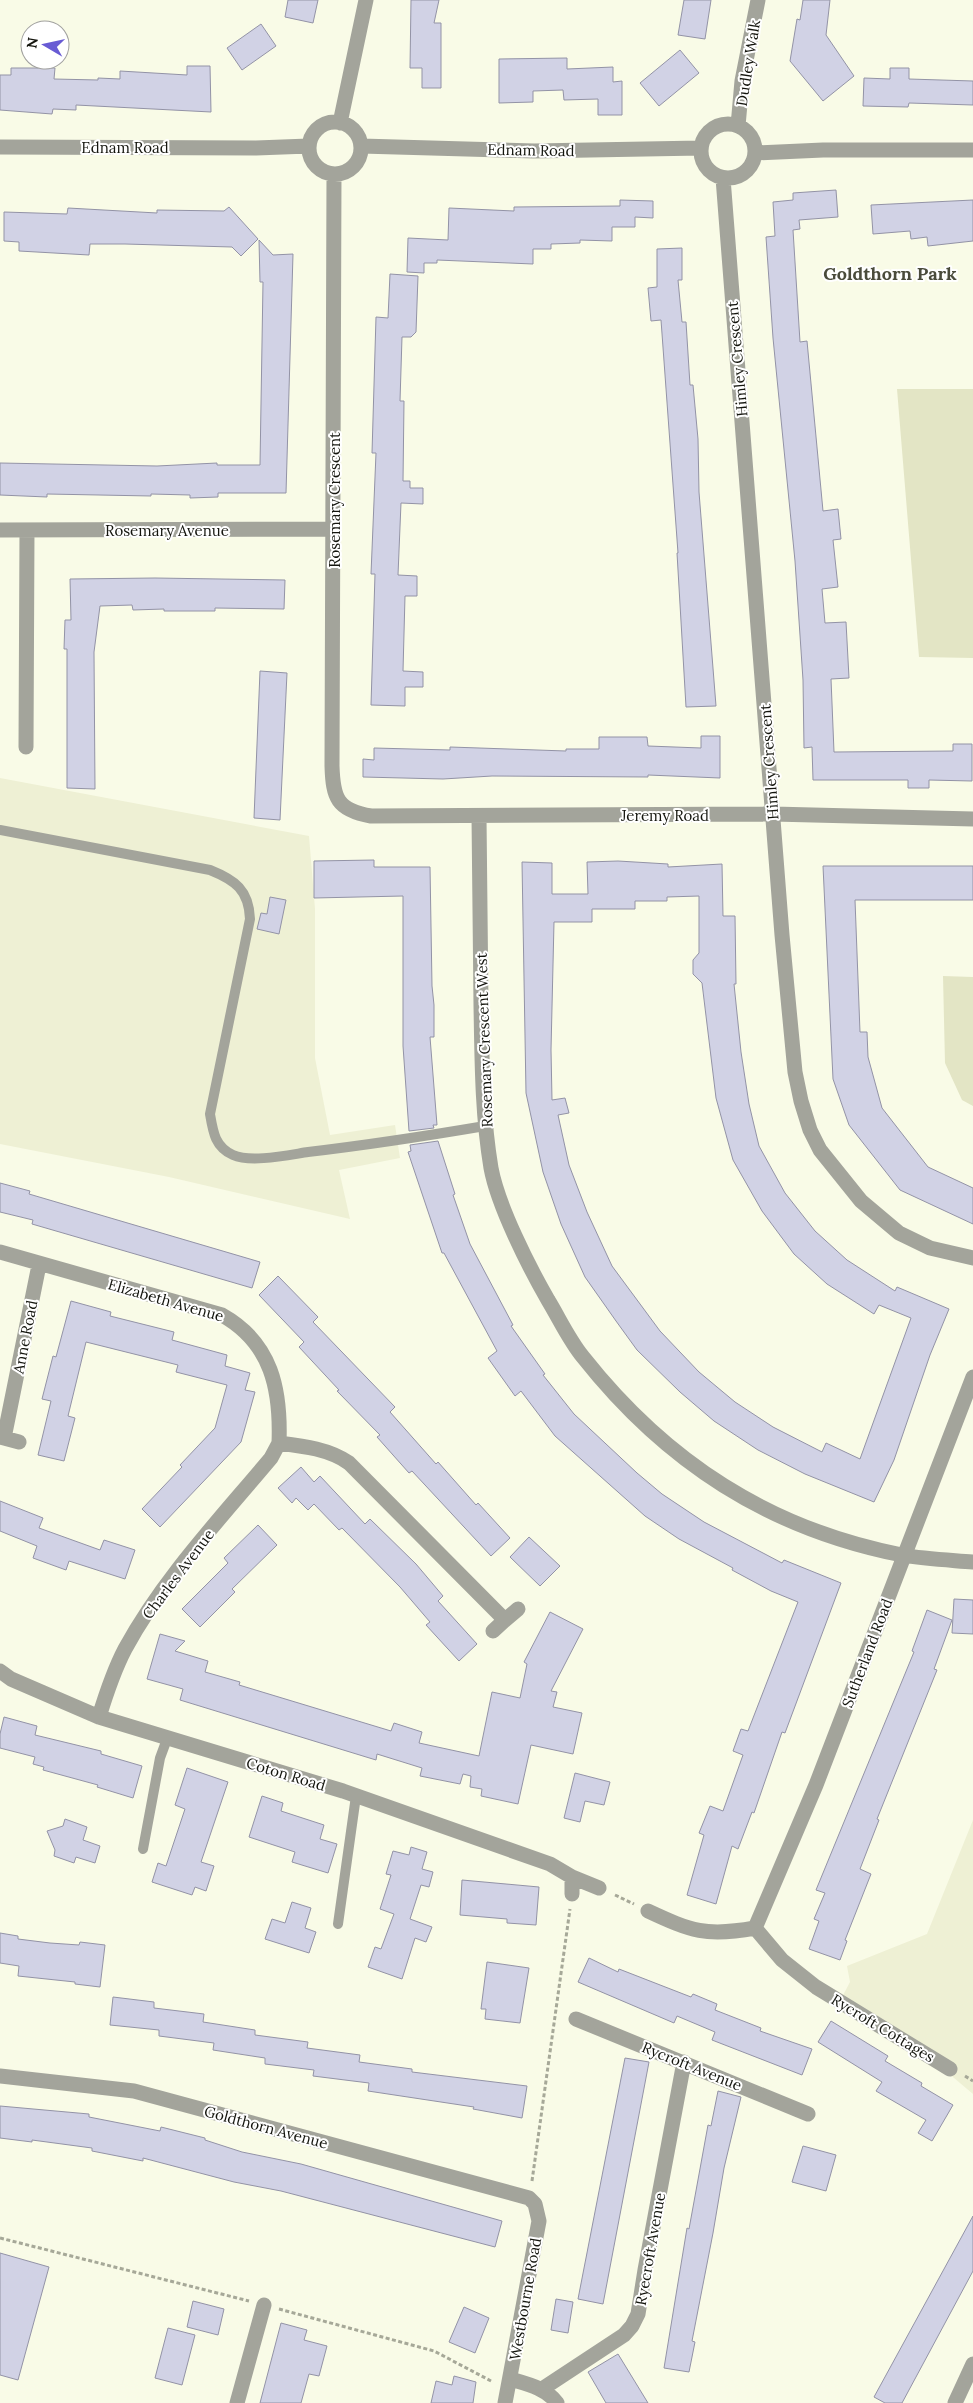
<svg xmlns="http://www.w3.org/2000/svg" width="973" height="2403" font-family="Lora,serif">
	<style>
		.built { fill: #eef0d4 }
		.green { fill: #e3e5c5 }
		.building { fill: #d1d2e5; stroke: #9393a6; fill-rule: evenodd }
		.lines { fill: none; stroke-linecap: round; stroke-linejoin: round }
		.path { stroke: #a6a898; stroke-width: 3; stroke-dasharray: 4 2.5; stroke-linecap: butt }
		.lane { stroke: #a3a49b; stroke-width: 10 }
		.street { stroke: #a3a49b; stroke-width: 15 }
		.labels { text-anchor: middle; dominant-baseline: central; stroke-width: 4; stroke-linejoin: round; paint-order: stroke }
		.street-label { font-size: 15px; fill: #14150e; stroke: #fff }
		.quarter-label { font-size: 18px; font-weight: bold; fill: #4a4b3b; stroke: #fff }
	</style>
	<rect width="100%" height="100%" fill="#f9fbe7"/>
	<path class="built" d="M0 778 309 836 315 909V1058L330 1135 395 1125 400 1158 339 1170 350 1219 169 1177 0 1144Z
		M973 1820V2094L941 2067 841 1999 850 1982 847 1966 927 1934Z"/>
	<path class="green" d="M897 389H973V658L919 657Z
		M943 976 973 977V1106L962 1100 945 1063Z"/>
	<path class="building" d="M288 0H318L313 23 285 17Z
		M411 0H439L434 23H441V88H422V68H410Z
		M684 0H711L705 39 678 35Z
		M803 0H830L826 35 854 76 823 101 790 61 797 19 800 20Z
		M261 24 276 46 242 70 227 48Z
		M680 50 699 73 659 106 640 83Z
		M567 58V69L613 67V82L622 81V115H598V99L564 100 563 90 533 91V102L499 103V59Z
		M187 66H210L211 112 76 105V110L53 109 52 114 0 110V75H11V68H55L54 79 98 80V78L120 79V71L187 75Z
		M890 68H909V79L973 81V105L909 103 908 107 863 106 864 78 890 79Z
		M836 190 838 217 799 220 800 229 793 230 800 342 807 341 823 511 838 509 841 539 833 540 838 587 822 589 825 623 846 622 849 678 831 679 834 752 953 751V744H972V781L929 780V788H908V780H813L812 747 804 748 803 680 795 561 773 338 766 237 775 236 773 202 793 200V193Z
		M620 200 653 201V218L635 217V227H612V241L580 240V243L551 244V249H533V264L437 260V263H424V273L407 272 408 238 448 240 449 208 514 211V207L620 206Z
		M973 200V241L928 246 927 237 911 239 910 231 873 234 871 205Z
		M229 207 258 239 241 256 232 247 125 244H90L89 255 19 251V242L4 241V212L67 214 68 208 157 213V210L224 211Z
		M259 240 273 255 293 254 286 493H218V497L190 498V495L151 494V496L47 494V497L0 495V463L157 466 217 463V465H260L263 282H260Z
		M682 248V280H678L682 322H686L690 385H693L698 439 699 492 716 706 686 707 677 553H678L661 320 651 321 648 288 657 287V249Z
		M390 274 418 276 416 332 411 337H402L400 401H404L403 481H410V488H423V504L401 503 398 575 417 576V596H405L403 671 423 672V687H405V706L371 705 375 574H371L376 453H372L376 317 388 318Z
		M155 578 285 580 284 609 215 608V611H164V609L133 610 132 605 100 606 94 652 95 789 67 788V649H64L65 620H71L70 579Z
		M260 671 287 673 280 820 254 818Z
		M701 736H720V778L648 775V777L492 776 443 779 363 777V759L374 760V748L450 750V747L566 751V749H599V737H647L648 746 701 748Z
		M374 860V867H430L432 986 434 1005V1037H430L437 1125H433L434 1128 409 1131 403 1046V896L314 898V861Z
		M618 861 668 864V867L722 864 723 916H735L736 984H734L741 1052 749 1104 759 1146 785 1193 815 1231 847 1260 895 1291 897 1287 949 1309 930 1355 894 1460 874 1502 805 1474 758 1450 714 1421 680 1392 637 1350 616 1321 585 1277 561 1224 543 1172 526 1093 522 862 552 863V894H588L587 862ZM699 896V953L693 960V974L702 983 716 1098 733 1160 762 1211 794 1254 827 1284 874 1314 879 1305 911 1318 860 1459 826 1443 822 1452 773 1427 735 1402 699 1372 660 1331 612 1266 587 1212 569 1165 558 1115 569 1113 565 1098 552 1100 551 1050 554 922H592V909H635V901H667V897Z
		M823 866H973V900H855L860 1032H867L868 1057 882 1108 928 1167 973 1188V1224L900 1190 849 1125 833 1079Z
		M270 897 286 900 279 934 257 929 261 913 267 914Z
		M438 1141 455 1194 453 1195 470 1244 513 1325 511 1326 545 1374 543 1375 574 1414 637 1473 662 1494 704 1522 782 1563 784 1560 841 1583 785 1733 782 1732 754 1813 752 1812 738 1849 732 1846 716 1904 687 1895 704 1835 699 1833 710 1806 723 1811 743 1755 733 1751 741 1729 748 1731 798 1602 771 1591 732 1570 733 1568 679 1539 645 1516 555 1436 521 1391 515 1396 488 1358 497 1351 444 1253H442L408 1152 411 1151 410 1145Z
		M0 1183 30 1191 29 1194 260 1262 252 1288 32 1224 33 1220 0 1212Z
		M278 1276 318 1317 313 1322 395 1407 390 1412 436 1464 438 1462 476 1505 478 1503 510 1538 491 1556 412 1471 409 1473 377 1437 380 1435 337 1391 339 1390 299 1347 304 1342 259 1295Z
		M71 1301 111 1312 110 1316 174 1332 172 1340 227 1355 225 1366 250 1373 245 1390 255 1392 241 1442 160 1527 142 1509 182 1467 180 1465 215 1428 227 1385 176 1372 178 1365 86 1342 68 1416 75 1418 64 1461 38 1455 51 1401 42 1399 53 1356 56 1357Z
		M301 1467 314 1482 320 1476 365 1524 370 1519 416 1564 443 1596 438 1601 477 1644 459 1661 426 1625 430 1622 400 1587 342 1528 339 1530 314 1504 308 1510 296 1498 292 1503 278 1488Z
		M0 1501 43 1518 39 1528 100 1550 104 1540 135 1550 125 1579 69 1561 66 1570 33 1558 37 1546 0 1531Z
		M258 1525 277 1545 232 1589 235 1592 200 1627 182 1609 228 1563 224 1558Z
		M529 1537 560 1566 540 1586 510 1557Z
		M954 1599 973 1600V1634L952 1633Z
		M927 1610 952 1620 934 1669 937 1670 877 1819 879 1820 860 1869 871 1874 845 1940 847 1941 840 1960 809 1949 819 1921 814 1919 825 1893 816 1890 914 1652 912 1651Z
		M550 1612 583 1629 551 1691 557 1692 553 1707 582 1713 573 1754 531 1745 518 1804 481 1796 482 1789 470 1787 471 1776 463 1774 460 1784 420 1776 422 1768 377 1754 376 1760 180 1700 183 1689 147 1679 160 1634 185 1641 175 1651 208 1661 205 1672 240 1682 239 1685 391 1731 394 1723 422 1732 419 1743 479 1756 492 1692 520 1698 527 1664 524 1662Z
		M4 1717 37 1726 35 1735 101 1751V1754L142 1766 133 1798 97 1787 98 1785 43 1770 44 1767 33 1764 35 1757 0 1748V1734Z
		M187 1768 228 1782 201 1862 214 1866 206 1891 195 1887 192 1895 152 1882 158 1863 166 1866 185 1809 175 1805Z
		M575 1773 610 1782 604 1805 585 1801 580 1822 564 1818Z
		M262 1796 283 1803 281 1811 324 1825 320 1839 337 1844 328 1873 292 1862 295 1852 249 1837Z
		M65 1819 87 1827 83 1840 100 1846 95 1863 76 1857 74 1863 54 1856 55 1850 47 1831 63 1826Z
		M411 1847 427 1852 422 1869 433 1872 429 1887 421 1885 410 1919 432 1927 426 1942 415 1938 402 1979 368 1967 375 1947 381 1949 394 1914 380 1909 391 1875 386 1874 393 1851 409 1855Z
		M462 1880 539 1887 536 1925 507 1923V1919L460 1915Z
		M292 1902 311 1908 305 1928 316 1932 309 1953 265 1939 272 1919 285 1923Z
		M0 1933 18 1936V1939L50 1943 79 1945 80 1942 105 1945 100 1987 75 1984V1982L18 1976 19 1966 0 1963Z
		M589 1958 618 1972 619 1969 691 1997 693 1994 717 2004 715 2010 761 2028 760 2031 812 2049 802 2075 712 2040 715 2032 677 2016 674 2023 578 1982Z
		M487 1962 529 1968 520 2023 485 2019 486 2009H481Z
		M113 1997 154 2002V2008L204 2014 203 2022 255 2030V2035L308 2042 307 2048 360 2055 359 2062 412 2069V2072L527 2086 522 2118 473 2109 474 2107 368 2091 369 2083 313 2076 314 2070 265 2064V2058L213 2050 214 2043 159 2036V2030L110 2025Z
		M831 2021 888 2056 885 2061 922 2083 921 2086 953 2105 932 2141 918 2133 926 2120 876 2091 882 2082 818 2042Z
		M625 2058 649 2062 603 2304 578 2299Z
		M718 2091 741 2097 724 2168 713 2233 692 2341 695 2342 689 2372 664 2368 687 2228 689 2229 708 2125 711 2126Z
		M0 2106 89 2114V2117L160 2131 161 2127 205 2138V2140L242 2152 301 2164 502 2221 495 2247 281 2191 234 2182 143 2158V2161L92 2151V2148L32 2140V2142L0 2138Z
		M803 2146 836 2155 826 2191 792 2182Z
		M973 2216V2271L902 2403H885L874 2397Z
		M0 2253 49 2267 18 2380 0 2375Z
		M556 2299 573 2302 568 2333 551 2330Z
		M193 2301 224 2309 218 2335 187 2327Z
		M464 2307 489 2318 475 2353 449 2342Z
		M281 2323 307 2330 304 2340 327 2346 319 2376 309 2374 301 2403H260Z
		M168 2328 195 2335 182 2385 155 2378Z
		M618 2354 648 2403H606L588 2372Z
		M454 2376 476 2382 473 2403H431L436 2381 452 2385Z"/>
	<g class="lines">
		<path class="path" d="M615 1895 634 1904
			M965 2076 973 2081
			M532 2181 570 1909
			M0 2238 249 2301
			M279 2309 434 2351 493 2382"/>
		<path class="lane" d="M0 830 210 870C235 880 249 890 250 919L210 1114C213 1132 215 1147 233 1155 251 1163 288 1155 308 1152 368 1145 426 1136 485 1126
			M143 1849 160 1758 167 1739
			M338 1924 356 1796"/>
		<path class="street" d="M309 148a26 26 0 1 1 52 0a26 26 0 1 1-52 0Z
			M340 123 366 0
			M701 151a27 27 0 1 1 54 0a27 27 0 1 1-54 0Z
			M738 126 742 81 758 0
			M361 146 534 151 701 148
			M0 147 256 148 309 146
			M755 153 823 150H973
			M334 174 332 766C333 798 337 810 371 816L773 814 973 819
			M723 178 782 935 795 1072 801 1101 810 1130 820 1150 861 1201 899 1233 930 1248 973 1258
			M0 530 334 529
			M26 747 27 530
			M479 816C480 879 480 942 481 1005 482 1060 482 1114 491 1168 498 1206 529 1267 548 1300 559 1318 569 1340 583 1357 666 1462 769 1529 902 1555 925 1559 949 1560 973 1562
			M0 1252 222 1315C272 1343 281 1390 279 1443 303 1446 329 1449 349 1463L505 1620 493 1631
			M0 1437 4 1438 39 1265
			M4 1438 19 1442
			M505 1620 518 1609
			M0 1671 11 1679 99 1717 343 1791 550 1864 572 1877
			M99 1717C106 1694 114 1670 125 1649 163 1579 220 1519 271 1458L279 1443
			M572 1894V1877L599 1888
			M648 1911C691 1931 706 1937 755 1928L816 1785 973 1377
			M755 1928 782 1960 816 1987 950 2069
			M576 2019 808 2114
			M0 2076 134 2091 529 2198 535 2204 539 2221 505 2403
			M510 2379C527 2384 546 2388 557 2403
			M542 2389 624 2335 632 2326 638 2314 645 2270 684 2062
			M237 2403 264 2305
			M955 2403 973 2364"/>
	</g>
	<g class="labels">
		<g class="street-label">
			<text transform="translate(748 63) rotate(-81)">Dudley Walk</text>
			<text x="125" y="147">Ednam Road</text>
			<text transform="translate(531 150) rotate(1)">Ednam Road</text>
			<text transform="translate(737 359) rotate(-95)">Himley Crescent</text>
			<text transform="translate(334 500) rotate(-90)">Rosemary Crescent</text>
			<text x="167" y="530">Rosemary Avenue</text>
			<text transform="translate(769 762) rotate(-94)">Himley Crescent</text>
			<text x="665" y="815">Jeremy Road</text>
			<text transform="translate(484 1040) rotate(-92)">Rosemary Crescent West</text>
			<text transform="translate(166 1300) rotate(16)">Elizabeth Avenue</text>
			<text transform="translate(25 1337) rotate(-79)">Anne Road</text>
			<text transform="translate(178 1574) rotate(-53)">Charles Avenue</text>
			<text transform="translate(867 1653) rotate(-69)">Sutherland Road</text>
			<text transform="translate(286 1774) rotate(17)">Coton Road</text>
			<text transform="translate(883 2028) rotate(31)">Rycroft Cottages</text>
			<text transform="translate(692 2066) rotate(22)">Rycroft Avenue</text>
			<text transform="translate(266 2127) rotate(15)">Goldthorn Avenue</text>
			<text transform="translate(650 2249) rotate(-80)">Ryecroft Avenue</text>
			<text transform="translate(525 2299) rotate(-80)">Westbourne Road</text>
		</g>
		<g class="quarter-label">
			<text x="890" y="273">Goldthorn Park</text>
		</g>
	</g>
	<g transform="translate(45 45) rotate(279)"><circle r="24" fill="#ffffff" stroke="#a1a19f"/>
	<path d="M0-4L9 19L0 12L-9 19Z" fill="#685bd4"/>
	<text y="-8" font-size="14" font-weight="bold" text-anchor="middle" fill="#14150e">N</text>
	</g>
</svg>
